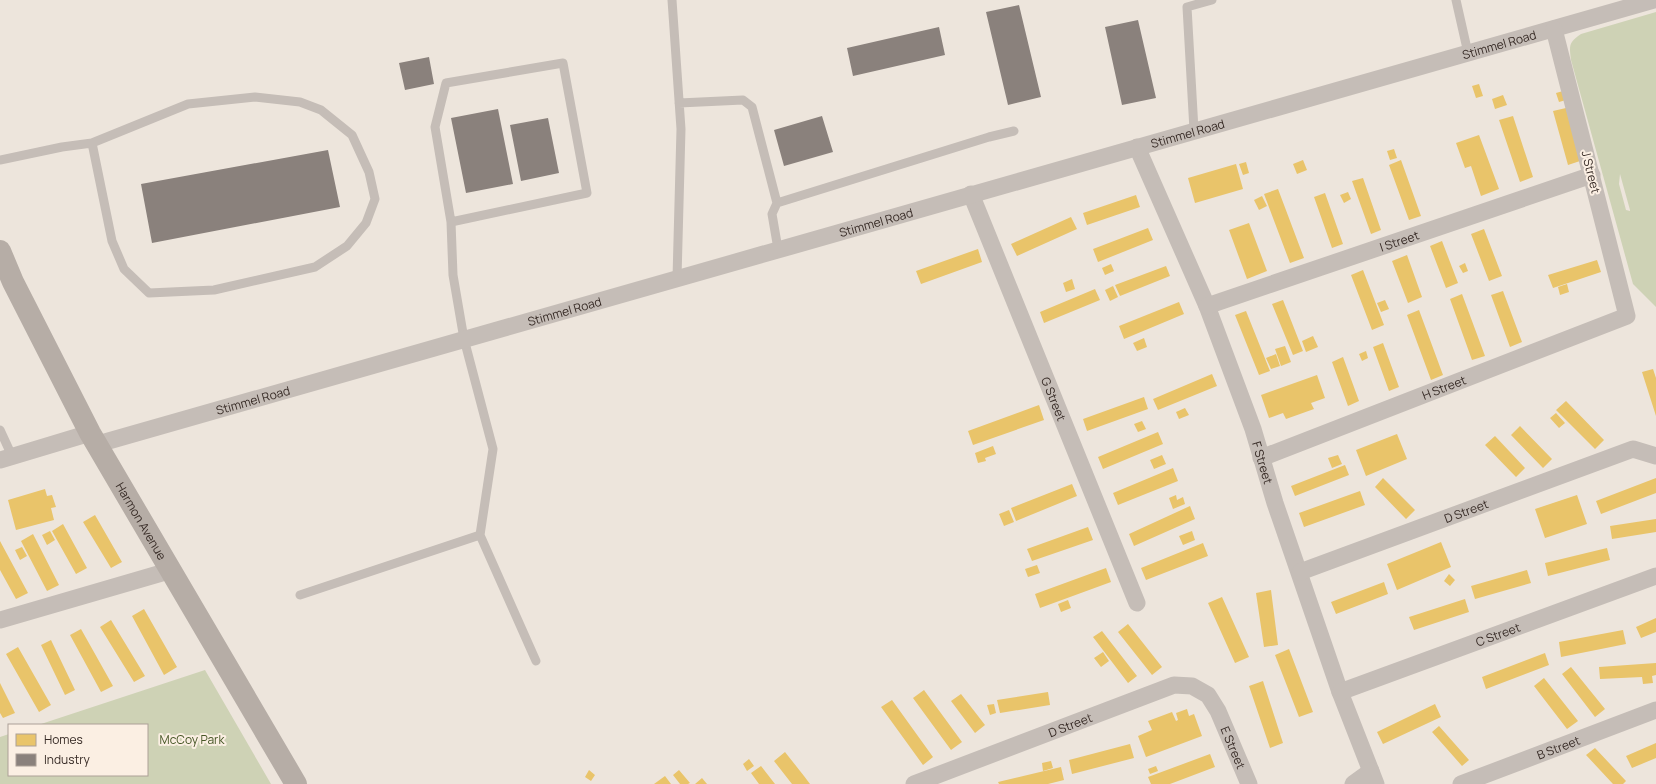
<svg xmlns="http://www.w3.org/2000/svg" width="1656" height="784" font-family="Manrope,sans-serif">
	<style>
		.green { fill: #ced2b5; fill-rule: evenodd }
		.homes { fill: #e9c46a }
		.industry { fill: #8a817c }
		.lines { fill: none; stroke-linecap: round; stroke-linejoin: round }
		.service { stroke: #c5bdb7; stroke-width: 9 }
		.minor { stroke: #c5bdb7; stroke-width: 17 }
		.secondary { stroke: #b6ada6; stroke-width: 22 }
		.labels { text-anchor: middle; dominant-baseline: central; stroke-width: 4; stroke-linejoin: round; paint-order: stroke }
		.street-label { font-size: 12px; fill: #362a25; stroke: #fbefe3 }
		.park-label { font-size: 12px; fill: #465626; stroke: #fbefe3 }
	</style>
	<rect width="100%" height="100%" fill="#ede5dc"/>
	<path class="green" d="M1656 12V307L1633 284 1571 60C1569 45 1569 42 1581 34ZM1620 174 1630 210V211L1626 210 1619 184Z
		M205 670 271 784H0V737L9 734V775H147V725H38Z"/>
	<path class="homes" d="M1479 84 1483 96 1476 98 1472 86Z
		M1563 91 1566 100 1559 102 1556 93Z
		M1503 95 1507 105 1495 109 1492 99Z
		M1566 108 1580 161 1568 165 1553 111Z
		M1513 116 1533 177 1520 182 1499 120Z
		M1479 135 1499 189 1481 196 1471 166 1465 168 1456 143Z
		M1394 149 1397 158 1390 160 1387 151Z
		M1303 160 1307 170 1297 174 1293 164Z
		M1401 160 1421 216 1409 220 1389 165Z
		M1246 162 1249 173 1243 175 1239 164Z
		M1236 164 1243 189 1195 203 1188 178Z
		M1363 178 1381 230 1371 234 1352 181Z
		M1278 189 1304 258 1290 263 1264 194Z
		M1348 192 1351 199 1344 203 1340 195Z
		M1325 193 1343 244 1332 248 1314 197Z
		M1136 195 1140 207 1087 225 1083 213Z
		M1262 196 1267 206 1259 210 1254 200Z
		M1071 217 1077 229 1017 256 1011 244Z
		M1249 223 1267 271 1247 279 1229 230Z
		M1148 228 1153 240 1098 262 1093 249Z
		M1484 229 1502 276 1489 281 1471 234Z
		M1442 241 1458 283 1446 288 1430 246Z
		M978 249 982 262 921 284 916 271Z
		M1407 255 1422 297 1408 303 1392 261Z
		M1597 260 1601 272 1553 288 1548 275Z
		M1465 263 1468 271 1463 273 1459 266Z
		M1111 264 1114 271 1105 275 1102 268Z
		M1166 266 1170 276 1120 296 1115 285Z
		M1363 270 1384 325 1372 330 1351 275Z
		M1072 279 1075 289 1066 292 1063 283Z
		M1567 284 1569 292 1560 295 1558 287Z
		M1113 286 1118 297 1110 301 1105 290Z
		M1095 289 1100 300 1044 323 1040 312Z
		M1503 291 1522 342 1510 347 1491 295Z
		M1462 294 1485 356 1472 360 1450 299Z
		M1283 300 1303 351 1293 355 1272 304Z
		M1385 300 1389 309 1381 312 1377 303Z
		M1179 302 1184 314 1124 339 1119 326Z
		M1419 310 1443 375 1431 380 1407 315Z
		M1246 311 1270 371 1259 375 1235 315Z
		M1313 336 1318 347 1306 352 1302 341Z
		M1144 338 1147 347 1137 351 1133 343Z
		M1383 343 1399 387 1389 391 1373 347Z
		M1285 346 1291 362 1281 366 1275 349Z
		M1366 351 1368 358 1362 361 1359 354Z
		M1276 354 1280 366 1271 369 1266 358Z
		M1343 357 1359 401 1348 406 1332 362Z
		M1653 369 1656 378V416L1642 372Z
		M1212 374 1217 386 1158 410 1153 399Z
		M1317 375 1325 398 1311 403 1314 409 1286 419 1283 413 1269 418 1261 395Z
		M1144 397 1148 409 1087 431 1083 419Z
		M1566 401 1604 440 1595 449 1556 410Z
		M1039 405 1044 420 973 445 968 431Z
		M1185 408 1189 415 1179 419 1176 412Z
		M1556 413 1565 423 1559 428 1550 418Z
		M1142 421 1146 429 1138 432 1134 424Z
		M1520 426 1552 459 1543 468 1511 435Z
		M1158 432 1163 444 1103 469 1098 457Z
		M1397 434 1407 459 1366 476 1356 450Z
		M1495 436 1525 468 1516 477 1485 445Z
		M993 446 996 454 985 458 986 461 978 463 975 453Z
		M1162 455 1166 464 1154 469 1150 460Z
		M1338 455 1342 464 1332 468 1328 458Z
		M1345 465 1349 475 1295 496 1291 486Z
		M1173 468 1178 481 1118 505 1113 493Z
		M1383 478 1415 510 1406 519 1375 487Z
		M1656 478V493L1601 514 1596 501Z
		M1072 484 1077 496 1016 521 1011 508Z
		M45 489 47 496 52 495 56 507 51 508 54 520 16 530 8 500Z
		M1360 491 1365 505 1304 527 1299 513Z
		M1176 495 1177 500 1183 497 1185 504 1173 509 1169 498Z
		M1577 495 1587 524 1545 538 1535 509Z
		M1190 506 1195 519 1134 546 1129 534Z
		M1009 510 1014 522 1004 526 999 514Z
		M95 515 122 562 111 568 83 522Z
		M1656 519V532L1612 539 1610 526Z
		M63 524 87 568 76 574 52 531Z
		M1088 527 1093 540 1032 561 1027 549Z
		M50 531 55 540 47 545 42 535Z
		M1192 531 1195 540 1183 545 1179 536Z
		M33 534 59 585 47 591 21 541Z
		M0 541 28 593 16 599 0 570Z
		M1441 542 1451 567 1397 590 1387 564Z
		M1203 543 1208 556 1146 580 1141 568Z
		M22 547 27 556 20 560 15 550Z
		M1607 548 1610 560 1548 576 1545 563Z
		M1037 565 1040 573 1028 577 1025 569Z
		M1106 568 1111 582 1040 608 1035 594Z
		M1527 570 1531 583 1475 599 1471 586Z
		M1449 574 1455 580 1450 586 1444 581Z
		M1384 582 1388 594 1336 614 1331 602Z
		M1271 590 1278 645 1264 647 1256 593Z
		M1222 597 1249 657 1235 663 1208 603Z
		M1465 599 1469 612 1414 630 1409 617Z
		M1068 600 1071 608 1061 612 1058 604Z
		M144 609 177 667 164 675 132 616Z
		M1656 618V632L1641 638 1636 627Z
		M111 620 145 676 134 682 100 627Z
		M1128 624 1162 667 1152 675 1118 632Z
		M81 629 113 686 101 692 70 635Z
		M1623 630 1626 644 1561 657 1559 642Z
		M1102 631 1137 676 1128 683 1093 637Z
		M51 640 75 690 65 695 41 645Z
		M18 647 51 705 39 712 6 654Z
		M1289 649 1313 712 1299 717 1275 655Z
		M1103 652 1109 661 1101 667 1094 658Z
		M1545 653 1549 665 1486 689 1482 677Z
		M1656 663V675L1652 676 1653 683 1643 684 1642 677 1600 679 1599 667Z
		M1571 667 1605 709 1595 717 1562 674Z
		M1544 678 1578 721 1567 729 1534 686Z
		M1263 681 1283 743 1270 748 1249 686Z
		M0 683 15 713 3 718 0 713Z
		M924 690 962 742 951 750 913 698Z
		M1048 692 1050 705 1000 713 997 700Z
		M961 694 985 725 975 733 951 701Z
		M892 700 933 757 923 765 881 707Z
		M994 704 996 713 990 715 987 705Z
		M1435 704 1441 717 1383 744 1377 732Z
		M1187 709 1189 716 1194 714 1202 736 1146 757 1138 736 1152 730 1148 721 1172 712 1176 721 1178 720 1176 713Z
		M1439 726 1469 760 1462 766 1432 732Z
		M1656 743V758L1632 768 1626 756Z
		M1130 744 1134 758 1072 774 1069 760Z
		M1595 748 1626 781 1623 784H1613L1586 755Z
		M785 752 804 776 810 784H792L774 761Z
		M1210 754 1215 767 1170 784H1151L1148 777Z
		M749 759 754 766 747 771 743 764Z
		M1051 761 1053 768 1043 771 1042 763Z
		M761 766 775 784H759L751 773Z
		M1156 766 1158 771 1150 774 1148 769Z
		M1061 767 1064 780 1048 784H999L998 782Z
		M589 770 595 775 591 781 585 777Z
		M679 770 690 783 688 784H680L673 775Z
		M665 776 671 784H654Z
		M702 778 707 784H695Z"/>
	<path class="industry" d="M1019 5 1041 97 1008 105 986 12Z
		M1138 20 1156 98 1122 105 1105 27Z
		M939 27 945 55 853 76 847 48Z
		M429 57 434 84 405 90 399 63Z
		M498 109 513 184 466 193 451 118Z
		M822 116 833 152 784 166 774 130Z
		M548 118 559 173 521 181 510 125Z
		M328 150 340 207 152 243 141 184Z"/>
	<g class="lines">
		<path class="service" d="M672 0 681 129 677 278
			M1456 0 1468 53
			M679 103 743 100 752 107 777 203
			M1194 130 1187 7 1212 0
			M0 160 62 147 92 143 188 104 255 97 300 102 321 110 352 135 369 172 375 199 366 223 347 246 315 267 214 290 149 293 124 269 112 241 92 143
			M451 222 435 127 446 83 563 63 587 193 451 222 453 275 464 339 493 449 480 535 536 661
			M778 249 772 214 777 203 989 137 1014 131
			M0 430 12 456
			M300 595 480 535"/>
		<g class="minor">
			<path id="s1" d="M1137 147 1207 306 1253 429 1275 503 1340 692 1376 784"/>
			<path id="s2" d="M971 194 1137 603"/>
			<path id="s3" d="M1207 306 1592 175"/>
			<path id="s4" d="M98 444 1654 0"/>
			<path id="s5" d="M1261 458 1627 316 1554 29"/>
			<path d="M0 460 90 433"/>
			<path id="s6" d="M1300 572 1633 449 1656 456"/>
			<path d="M0 620 172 570"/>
			<path id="s7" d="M1340 692 1656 576"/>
			<path id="s8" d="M914 784 1174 685 1192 686 1208 695 1218 711 1249 784"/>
			<path d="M1353 784 1371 771"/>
			<path id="s9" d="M1461 784 1656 710"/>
		</g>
		<path class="secondary" id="s10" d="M0 251 13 282 90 433 296 784"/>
	</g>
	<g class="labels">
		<g class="street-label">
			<text stroke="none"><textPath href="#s4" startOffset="1457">Stimmel Road</textPath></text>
			<text stroke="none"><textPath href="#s4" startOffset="1133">Stimmel Road</textPath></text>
			<text transform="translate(1591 172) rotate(76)">J Street</text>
			<text stroke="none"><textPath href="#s4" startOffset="809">Stimmel Road</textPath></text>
			<text stroke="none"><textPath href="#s3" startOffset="203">I Street</textPath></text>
			<text stroke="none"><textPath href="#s4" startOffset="485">Stimmel Road</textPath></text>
			<text stroke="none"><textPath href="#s5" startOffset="196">H Street</textPath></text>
			<text stroke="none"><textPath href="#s2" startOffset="221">G Street</textPath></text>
			<text stroke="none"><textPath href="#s4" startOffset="161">Stimmel Road</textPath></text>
			<text stroke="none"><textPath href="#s1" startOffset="340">F Street</textPath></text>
			<text stroke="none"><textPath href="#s6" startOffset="177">D Street</textPath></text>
			<text stroke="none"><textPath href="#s10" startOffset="305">Harmon Avenue</textPath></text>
			<text stroke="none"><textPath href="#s7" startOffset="168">C Street</textPath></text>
			<text stroke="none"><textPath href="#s8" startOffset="167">D Street</textPath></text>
			<text stroke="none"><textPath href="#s8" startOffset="373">E Street</textPath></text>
			<text stroke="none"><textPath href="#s9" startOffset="104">B Street</textPath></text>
		</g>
		<g class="park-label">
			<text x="192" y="739">McCoy Park</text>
		</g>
	</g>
	<rect x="8" y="724" width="140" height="52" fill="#fbefe3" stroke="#aca097"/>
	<rect x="16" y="734" width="20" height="12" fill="#e9c46a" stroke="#aca097"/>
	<text x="44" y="744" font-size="12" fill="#362a25">Homes</text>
	<rect x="16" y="754" width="20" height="12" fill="#8a817c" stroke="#aca097"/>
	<text x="44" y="764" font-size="12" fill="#362a25">Industry</text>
</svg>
